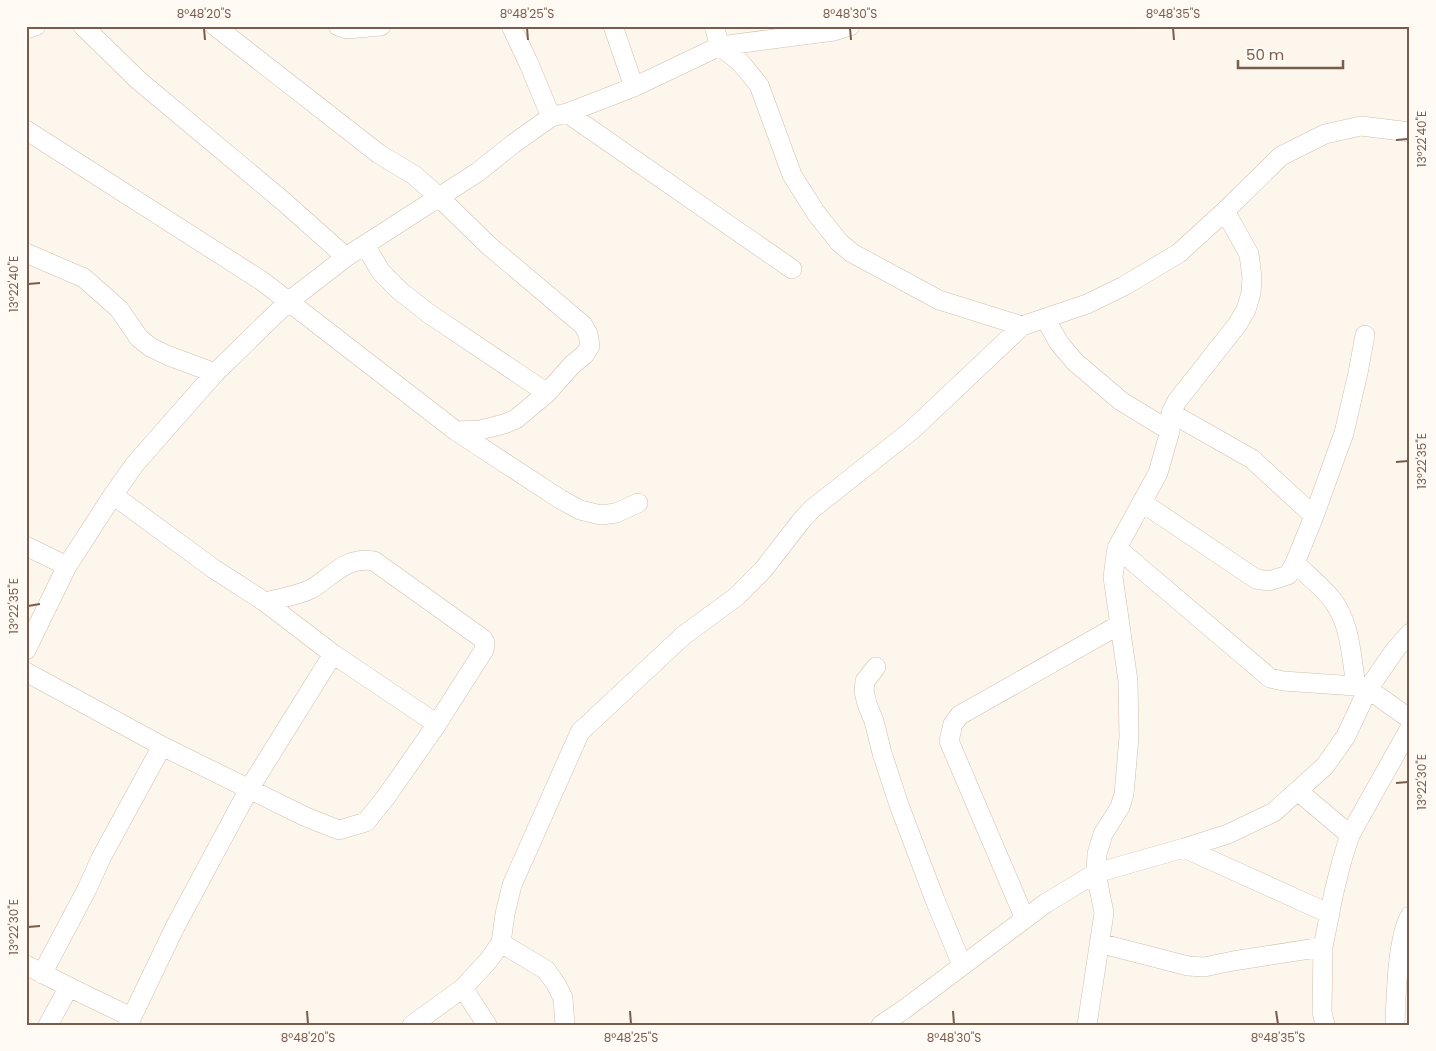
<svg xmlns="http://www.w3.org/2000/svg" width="1436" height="1051" font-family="Poppins,sans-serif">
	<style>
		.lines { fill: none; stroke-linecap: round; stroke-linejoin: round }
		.minor-casing { stroke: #d1beb0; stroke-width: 20 }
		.minor { stroke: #fff; stroke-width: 19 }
		.ticks { fill: none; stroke: #7a5c4d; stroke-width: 2 }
		.neatline { fill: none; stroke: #7a5c4d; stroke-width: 2 }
		.ticks-label { font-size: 12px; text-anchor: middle; fill: #7a5c4d }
	</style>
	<rect width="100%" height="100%" fill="#fdf6ec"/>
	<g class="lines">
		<g class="minor-casing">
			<path id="minor" d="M83 26 138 80 283 201 346 257
				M215 26 379 154 414 175 439 197 488 245 583 325 588 334 590 346 585 354 572 365 547 393 516 419 504 424 480 430 456 431
				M338 26 347 29 381 26
				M511 26 529 64 551 117
				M613 26 634 87
				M714 26 720 46 740 62 759 85 792 175 816 213 839 242 852 253 939 300 1022 326
				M26 29 36 26
				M567 113 792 269
				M26 130 262 281 456 431 560 499 580 510 601 515 616 513 638 503
				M365 245 381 272 400 291 428 313 547 393
				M26 253 84 278 119 309 139 338 150 347 169 356 215 373
				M1045 318 1059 343 1075 362 1121 401 1170 431
				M1171 413 1252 459 1314 516
				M113 495 214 569 265 602 333 654 437 724
				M1143 503 1256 579 1269 581 1288 575 1295 563 1314 516 1344 433 1358 373 1365 335
				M26 546 67 566
				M1117 548 1270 678 1283 681 1356 686 1368 689 1410 719
				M1295 563C1306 574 1320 585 1331 598 1351 623 1351 656 1356 686
				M26 650 67 566 113 495 135 464 215 373 288 302 346 257 478 172 513 144 551 117 567 113 634 87 720 46 834 31 850 26
				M876 667 865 681 864 691 867 704 874 721 882 753 899 805 935 900 962 965
				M26 672 162 746 306 817 339 830 366 822 386 797 437 724 484 650 485 643 483 639 374 561C345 556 332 577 311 589 297 596 280 598 265 602
				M1298 791 1350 835
				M1184 848 1330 914
				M1025 919 949 741 953 724 960 715 1119 625
				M501 943 546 970 556 984 563 998 565 1025
				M1099 943 1188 966 1204 967 1233 961 1323 947
				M26 965 69 987 131 1017
				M42 974 87 889 101 858 162 746
				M463 988 487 1025
				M48 1025 69 987
				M128 1025 175 927 249 789 333 654
				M412 1025 463 988 488 961 501 943 505 914 512 885 580 732 684 635 736 597 763 570 801 521 812 509 912 430 1022 326 1087 304 1124 286 1179 253 1225 211 1281 156 1325 134 1361 126 1410 132
				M881 1025 906 1008 1046 903 1096 873 1184 848 1228 834 1274 812 1325 766 1346 736 1368 689 1395 650 1410 633
				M1087 1025 1104 913 1096 873 1097 854 1103 834 1120 807 1124 794 1129 737 1128 681 1113 577 1117 548 1158 473 1170 431 1171 413 1177 401 1237 325 1246 310 1251 293 1252 278 1249 254 1225 211
				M1325 1025 1322 1012 1323 947 1334 892 1342 860 1350 835 1410 728
				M1395 1025C1396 998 1397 938 1410 916"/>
		</g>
		<use href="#minor" class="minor"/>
	</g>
	<path class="ticks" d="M204 28 205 40M527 28 528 40M850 28 851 40M1173 28 1174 40M1396 140 1408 139M28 284 40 283M1396 462 1408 461M28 606 40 604M1396 783 1408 782M28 927 40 926M307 1011 308 1024M630 1011 631 1024M953 1011 954 1024M1276 1011 1278 1024"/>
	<rect width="1436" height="1051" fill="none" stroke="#fffaf3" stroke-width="55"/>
	<path d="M1238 60v8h105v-8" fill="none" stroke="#7a5c4d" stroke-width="2.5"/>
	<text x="1246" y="60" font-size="15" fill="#7a5c4d" stroke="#fffaf3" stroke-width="4" paint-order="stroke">50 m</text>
	<rect x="28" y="28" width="1380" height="996" class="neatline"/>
	<g class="ticks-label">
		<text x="204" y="18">8°48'20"S</text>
		<text x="527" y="18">8°48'25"S</text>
		<text x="850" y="18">8°48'30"S</text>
		<text x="1173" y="18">8°48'35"S</text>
		<text transform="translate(1422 139) rotate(-90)" y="4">13°22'40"E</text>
		<text transform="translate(14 284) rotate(-90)" y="4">13°22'40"E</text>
		<text transform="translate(1422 461) rotate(-90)" y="4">13°22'35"E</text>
		<text transform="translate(14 606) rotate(-90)" y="4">13°22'35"E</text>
		<text transform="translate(1422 782) rotate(-90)" y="4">13°22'30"E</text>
		<text transform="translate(14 927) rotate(-90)" y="4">13°22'30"E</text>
		<text x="308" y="1042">8°48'20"S</text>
		<text x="631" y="1042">8°48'25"S</text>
		<text x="954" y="1042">8°48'30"S</text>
		<text x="1278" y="1042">8°48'35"S</text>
	</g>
</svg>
